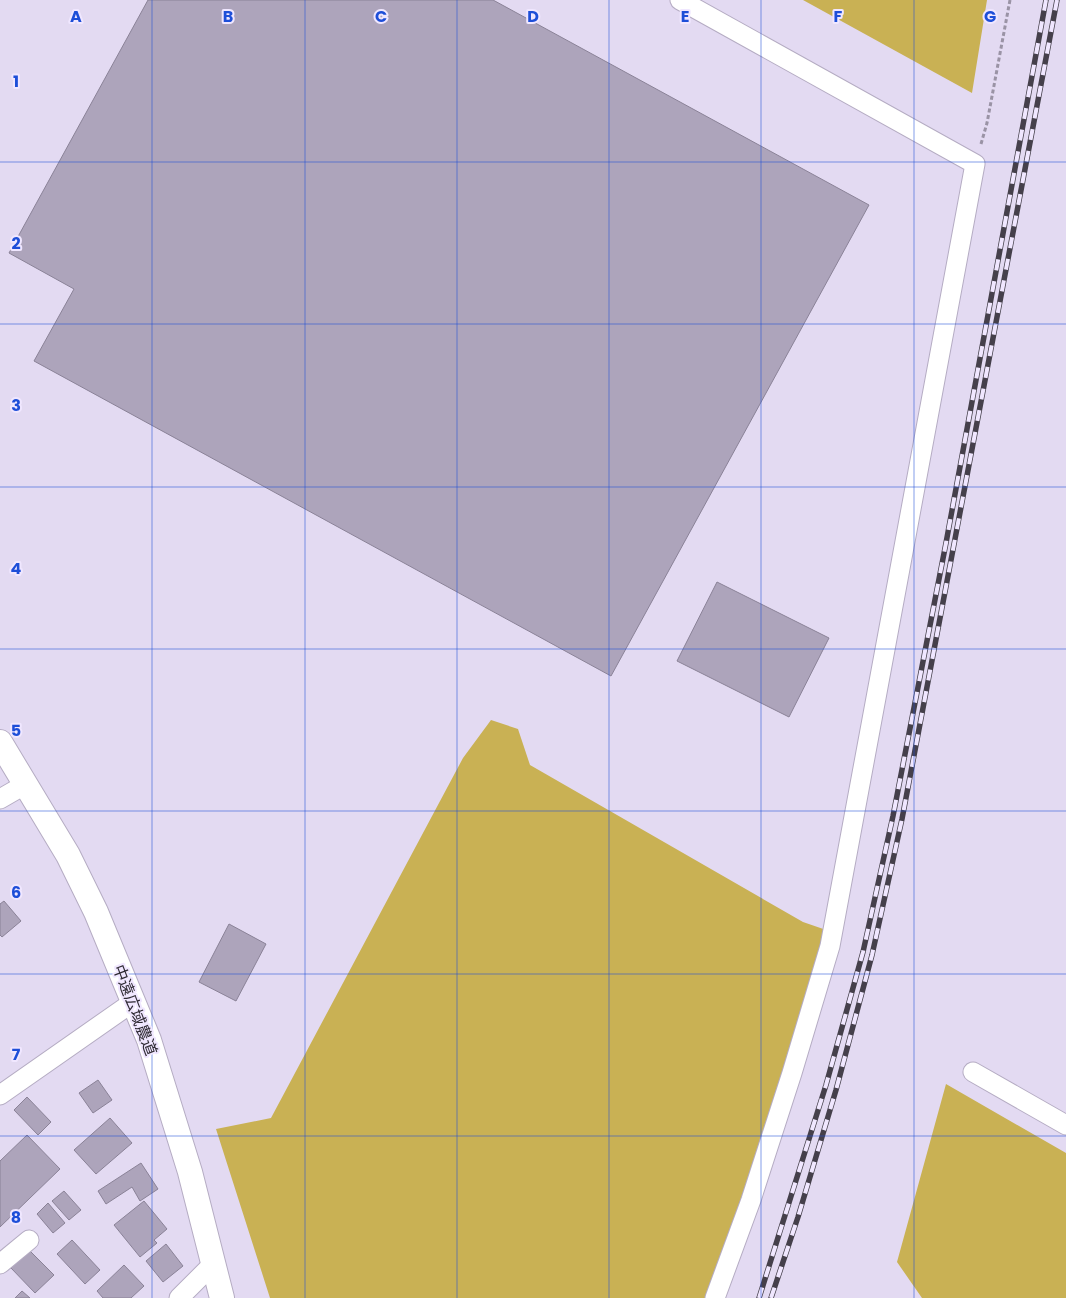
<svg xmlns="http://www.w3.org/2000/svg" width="1066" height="1298" font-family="Poppins,'Noto Sans JP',sans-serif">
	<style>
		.green { fill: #c9b154 }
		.building { fill: #ada4bb; stroke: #8a8297 }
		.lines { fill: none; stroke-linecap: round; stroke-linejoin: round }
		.minor-casing { stroke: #b5acc3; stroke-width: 21 }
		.tertiary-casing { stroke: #b5acc3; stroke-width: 26 }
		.path { stroke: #9a93a5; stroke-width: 3; stroke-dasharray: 4 2.5; stroke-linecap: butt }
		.minor { stroke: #fff; stroke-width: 19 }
		.tertiary { stroke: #fff; stroke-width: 24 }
		.rail-casing { stroke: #45404b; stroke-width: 5.5 }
		.rail { stroke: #f0e7ff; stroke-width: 4; stroke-dasharray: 11; stroke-linecap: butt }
		.grid { fill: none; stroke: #1d4ed8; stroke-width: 1; stroke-opacity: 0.55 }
		.labels { text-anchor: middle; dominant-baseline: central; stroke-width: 4; stroke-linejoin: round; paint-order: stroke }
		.street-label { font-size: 16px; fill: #2f2b34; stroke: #f0e7ff }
		.grid-label { font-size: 16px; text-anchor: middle; font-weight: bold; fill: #1d4ed8; stroke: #f0e7ff; stroke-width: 4; stroke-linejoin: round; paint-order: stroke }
	</style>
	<rect width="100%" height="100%" fill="#e3daf2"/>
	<path class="green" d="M803 0H987L972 93Z
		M491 720 518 729 530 765 803 922 832 932 711 1298H270L216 1129 271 1118 463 758Z
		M946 1084 1066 1153V1298H922L897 1262Z"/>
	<path class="building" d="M148 0H493L869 205 611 676 34 361 74 289 9 253Z
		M717 582 829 638 789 717 677 661Z
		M4 901 21 921 2 937 0 935V904Z
		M229 924 266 944 236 1001 199 982Z
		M98 1080 112 1100 93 1113 79 1093Z
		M27 1097 51 1122 38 1135 14 1110Z
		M110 1118 132 1143 96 1174 74 1150Z
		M27 1135 60 1169 0 1227V1161Z
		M141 1163 158 1189 140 1201 132 1187 106 1204 98 1191Z
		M64 1191 81 1210 69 1220 52 1201Z
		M144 1201 167 1229 154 1240 157 1243 140 1257 114 1225Z
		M48 1203 65 1223 53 1233 37 1214Z
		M72 1240 100 1270 85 1284 57 1254Z
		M166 1244 183 1266 163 1282 146 1261Z
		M29 1250 54 1275 35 1293 11 1268Z
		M124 1265 144 1286 131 1298H103L97 1291Z
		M22 1291 30 1298H15Z"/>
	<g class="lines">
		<g class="minor-casing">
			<path id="minor" d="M680 0 975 164 830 946 792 1073 751 1200 715 1298
				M0 799 26 784
				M973 1072 1066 1125
				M0 1095 133 1002
				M0 1264 29 1240
				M179 1298 213 1264"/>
		</g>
		<g class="tertiary-casing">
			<path id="tertiary" d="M0 742 68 855 96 912 149 1040 190 1172 222 1298"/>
		</g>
		<path class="path" d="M981 144 987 123 1010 0"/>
		<use href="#minor" class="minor"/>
		<use href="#tertiary" class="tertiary"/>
		<g class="rail-casing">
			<path id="rail" d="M759 1298 826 1085 863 952 893 816 946 543 1046 0
				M771 1298 798 1217 836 1090 872 955 902 819 1057 0"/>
		</g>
		<use href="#rail" class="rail"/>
	</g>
	<path class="grid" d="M152 0V1298M305 0V1298M457 0V1298M609 0V1298M761 0V1298M914 0V1298M0 162H1066M0 324H1066M0 487H1066M0 649H1066M0 811H1066M0 974H1066M0 1136H1066"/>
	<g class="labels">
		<g class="street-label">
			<text transform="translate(135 1010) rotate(69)">中遠広域農道</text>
		</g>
	</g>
	<g class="grid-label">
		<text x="76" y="22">A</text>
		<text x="228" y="22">B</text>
		<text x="381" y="22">C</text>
		<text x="533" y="22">D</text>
		<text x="685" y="22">E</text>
		<text x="838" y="22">F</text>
		<text x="990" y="22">G</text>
		<text x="16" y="87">1</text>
		<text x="16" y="249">2</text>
		<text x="16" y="411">3</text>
		<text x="16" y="574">4</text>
		<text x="16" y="736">5</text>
		<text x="16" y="898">6</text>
		<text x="16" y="1060">7</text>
		<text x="16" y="1223">8</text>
	</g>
</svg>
